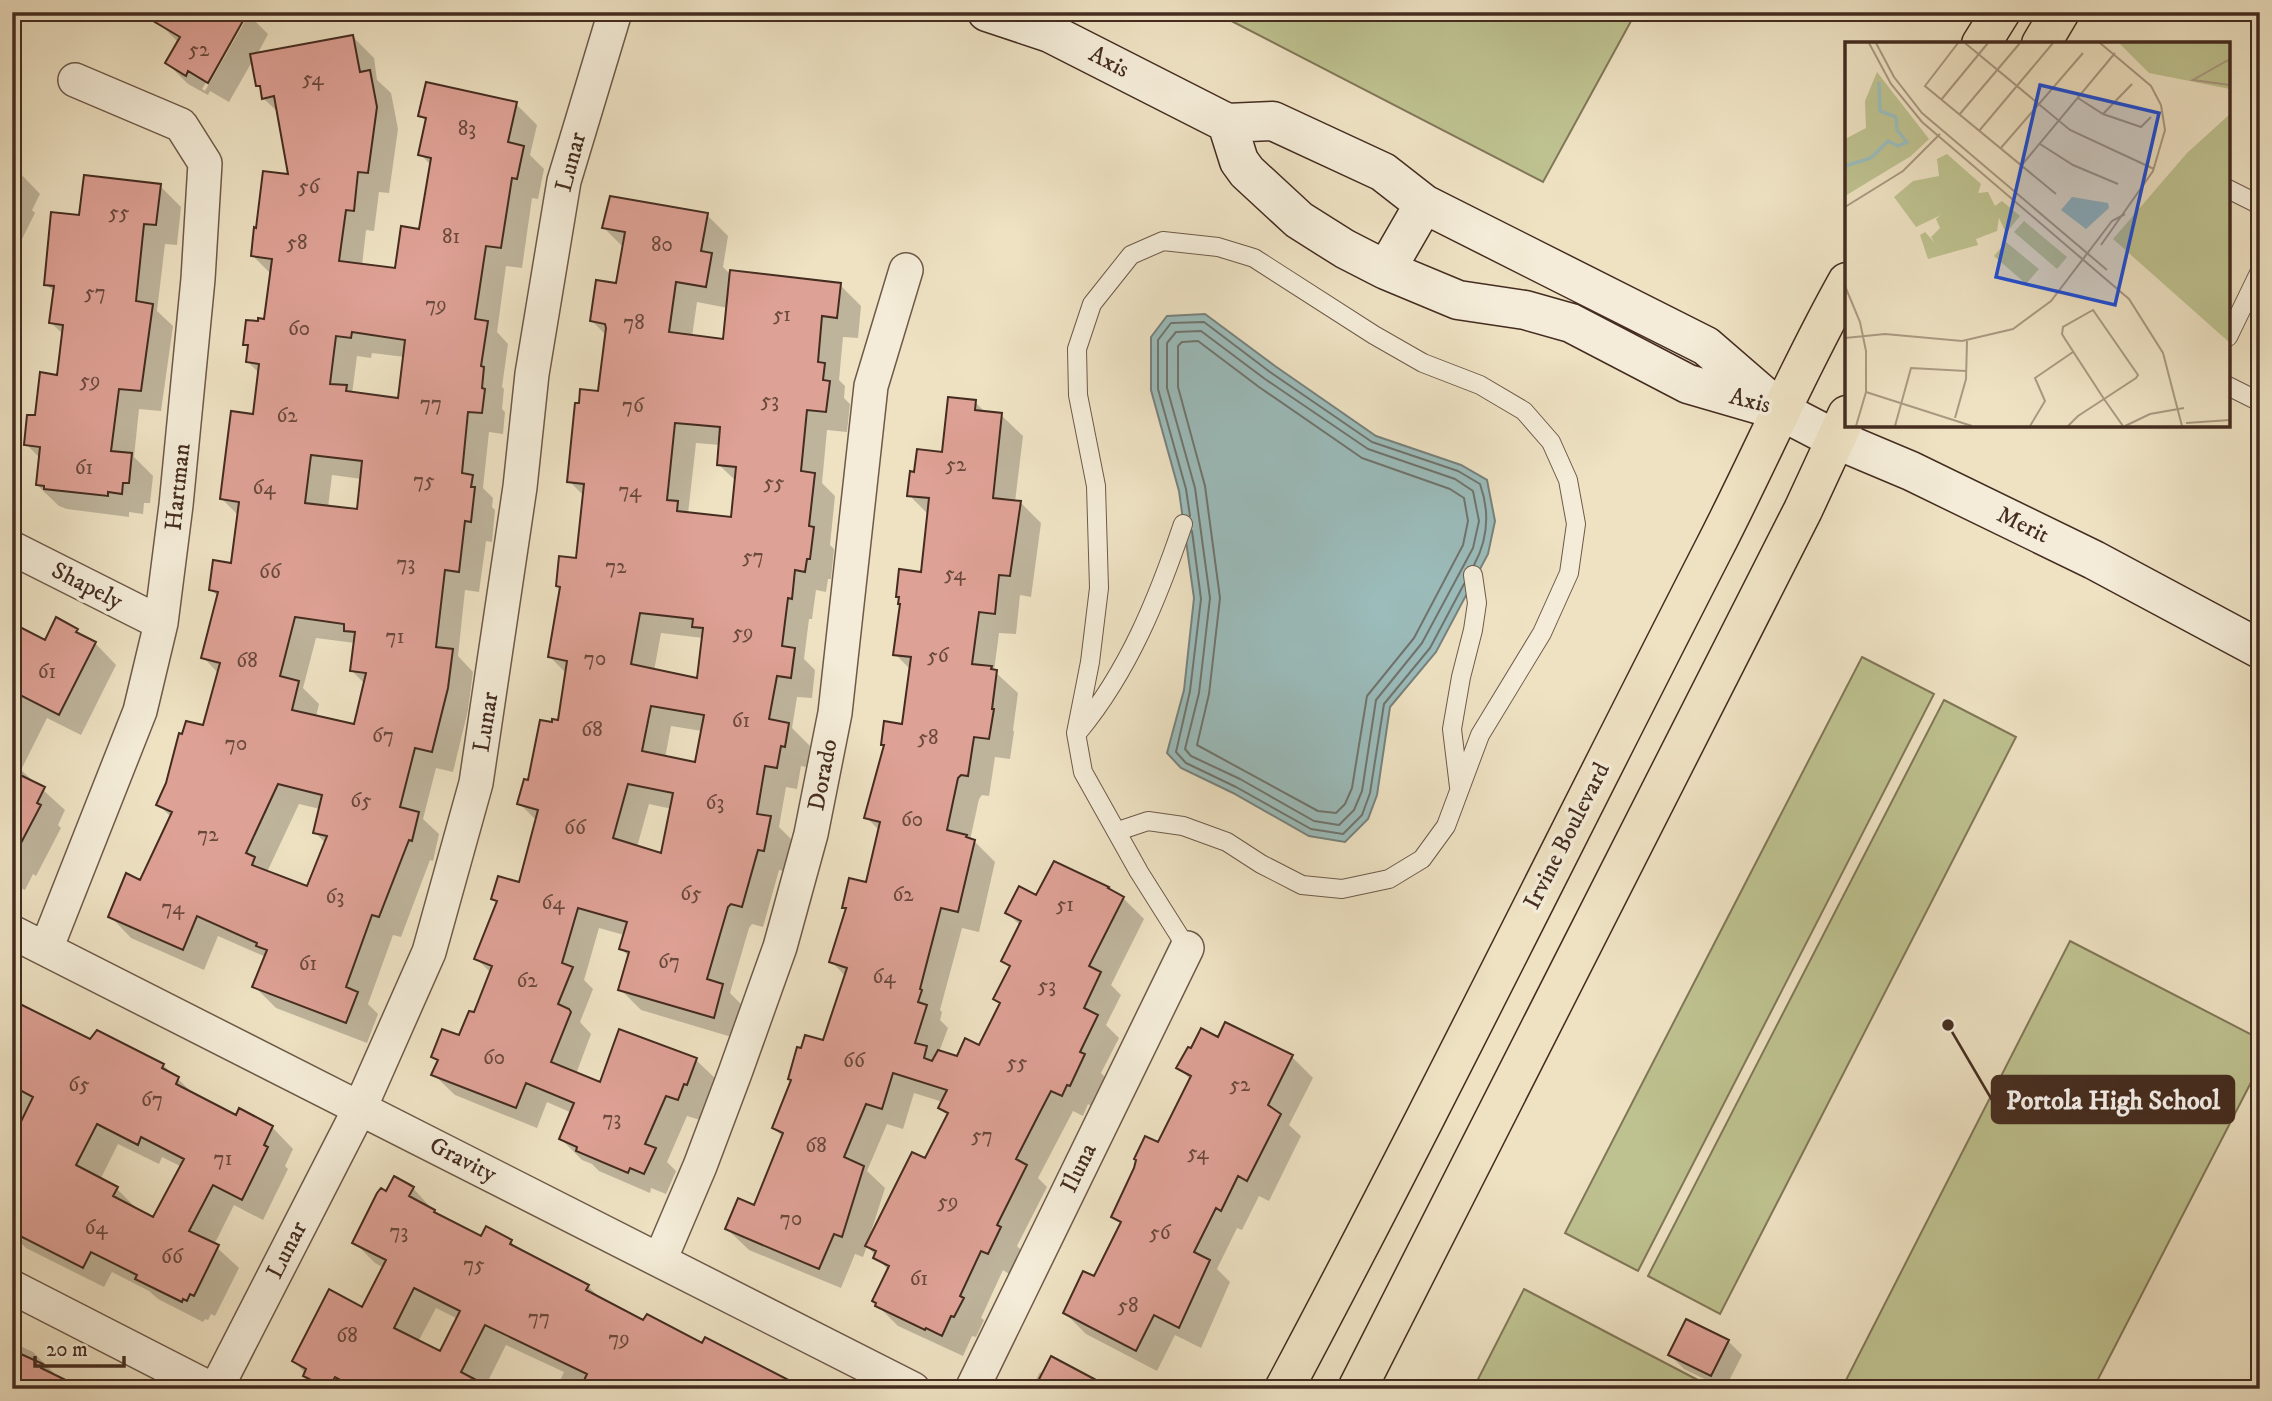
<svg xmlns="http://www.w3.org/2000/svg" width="2272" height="1401" font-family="'IM FELL DW Pica',serif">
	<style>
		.green { fill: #bec290; stroke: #817758; stroke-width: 2 }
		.water { fill: #9bbcbb; stroke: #78827d; stroke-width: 2 }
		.shadow { fill: #0003; fill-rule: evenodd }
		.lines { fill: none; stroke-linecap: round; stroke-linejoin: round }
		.shore { stroke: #70746e; stroke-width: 2 }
		.building { fill: #dea195; stroke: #442c20; stroke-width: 2; fill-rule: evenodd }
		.lane-casing { stroke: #6e5a49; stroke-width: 20 }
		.street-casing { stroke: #6e5a49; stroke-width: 36 }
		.secondary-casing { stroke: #442c20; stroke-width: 41 }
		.primary-casing { stroke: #442c20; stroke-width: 41 }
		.lane { stroke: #f4ecd8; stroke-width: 18 }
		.street { stroke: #f4ecd8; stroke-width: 33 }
		.secondary { stroke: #f4ecd8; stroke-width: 38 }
		.primary { stroke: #eee2c3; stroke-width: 38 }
		.labels { text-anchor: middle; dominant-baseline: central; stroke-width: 7; stroke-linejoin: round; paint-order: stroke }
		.number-label { font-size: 21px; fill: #6a493d }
		.street-label { font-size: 24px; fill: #442c20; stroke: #f4ecd8 }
		.inset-river { fill: none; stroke: #9bbcbb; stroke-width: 3.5 }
		.inset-road { fill: none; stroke: #aa9982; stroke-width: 2 }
		.view { fill: #1d4ed8; fill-opacity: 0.15; stroke: #1d4ed8; stroke-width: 3.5 }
		.inset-edge { fill: none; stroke: #442c20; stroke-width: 3.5 }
		.leader { fill: none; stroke: #442c20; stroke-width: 2.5 }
		.callout-dot { fill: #442c20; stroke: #f4ecd8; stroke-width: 2.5 }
		.callout { fill: #442c20; stroke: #442c20; stroke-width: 2.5 }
		.callout-label { font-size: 26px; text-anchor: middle; font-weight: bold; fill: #fff }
	</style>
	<rect width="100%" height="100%" fill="#eee2c3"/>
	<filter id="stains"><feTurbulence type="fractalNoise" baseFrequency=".00286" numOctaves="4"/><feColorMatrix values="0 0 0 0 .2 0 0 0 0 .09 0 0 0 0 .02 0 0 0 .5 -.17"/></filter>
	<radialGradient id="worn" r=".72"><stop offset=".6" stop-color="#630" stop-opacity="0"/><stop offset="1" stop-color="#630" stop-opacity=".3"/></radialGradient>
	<path class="green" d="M1214 12H1636L1543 182Z
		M1862 657 1934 694 1638 1271 1565 1233Z
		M1944 700 2016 737 1720 1314 1648 1276Z
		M2070 941 2260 1039V1065L2093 1389H1858L1845 1382Z
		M1524 1289 1715 1389H1473Z"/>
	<path class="water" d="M1205 314 1275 366 1376 436 1461 465 1487 480 1495 521 1488 554 1436 652 1390 707 1377 795 1368 819 1345 842 1309 836 1233 793 1181 768 1167 753 1184 690 1194 598 1179 491 1151 390V337L1167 316Z"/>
	<path class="shadow" d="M247 13 268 34 257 55 353 37 374 58 377 80 391 93 398 129 389 193 379 192 374 231 366 230 362 266 396 270 420 231 431 165 420 154 427 122 420 115 516 104 537 125 530 155 544 169 538 199 532 198 522 268 506 266 497 332 508 344 502 387 504 389 502 409 505 412 503 434 489 432 483 488 493 498 492 507 495 510 492 542 486 541 479 592 465 590 458 656 473 672 468 710 453 772 436 768 423 819 439 834 433 861 430 860 401 937 393 935 368 1004 378 1014 367 1043 276 1008 255 987 266 957 218 936 204 970 131 938 110 916 141 882 171 817 158 804 204 727 219 674 203 657 219 597 211 590 232 565 239 516 222 499 255 416 260 374 247 361 249 348 245 344 266 321 272 275 253 256 290 177 279 113 263 98 262 89 258 85 253 60 229 102 210 91 208 95 188 84 167 63 179 43 160 24ZM244 16H248L205 91 202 89ZM372 353 405 357 400 400 352 394 357 356 371 358ZM332 475 362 479 359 511 328 507ZM316 638 355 643 352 671 365 684 355 726 316 717 319 704 303 688ZM299 804 320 809 315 832 326 844 308 888 267 872Z
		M12 169 19 172 40 194 32 210 35 213 21 241 17 239 12 248Z
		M160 186 181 207 177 245 165 244 157 311 173 326 161 411 139 409 134 457 153 476 150 503H144L143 514 129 512V517L67 509 59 506 37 485 40 458 26 444 36 417 59 377 64 335 51 323 55 293 46 284 80 217Z
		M707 215 728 236 723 267 731 275 840 285 861 306 858 338 843 337 839 380 845 386 844 398 850 404 847 432 827 430 822 483 835 496 830 545 834 549 831 579H828L826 592 816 590 812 619H809L804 659 815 670 812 698 797 697 792 728 810 746 806 767 801 766 797 789 786 787 779 827 791 839 785 871 779 870 763 927 752 924 749 928 730 993 744 1007 735 1038 641 1010 620 989 629 957 621 948 624 935 599 928 584 980 593 989 580 1022 591 1034 576 1074 601 1085 620 1031 696 1060 718 1081 709 1105 705 1104 700 1120 687 1116 667 1162 676 1171 666 1194 651 1188 650 1193 599 1171 592 1164 582 1160 561 1139 572 1113 547 1102 537 1128 455 1095 433 1074 438 1062 433 1057 460 1038 475 1015 491 973 476 958 498 903 493 899 520 884 537 821 519 803 554 724 559 722 567 674 550 657 561 589 558 585 578 560 585 497 569 481 599 393 606 335 592 321 617 285 624 248 604 228ZM697 302 728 308 725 341 692 337ZM696 443 720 445 718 464 737 482 733 519 688 514ZM661 633 703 638 698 681 654 671ZM671 726 702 731 697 764 665 758ZM649 804 672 809 663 855 637 847Z
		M975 402 986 413 1001 415 1023 436 1015 502H1020L1041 523 1031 597 1020 595 1016 634 999 633 994 671 1018 693 1013 730 1014 732 1010 759 995 757 989 796 982 795 979 799 970 840 974 841 995 862 979 932 962 928 940 1010 942 1012 940 1020 948 1028 939 1052 957 1058 980 1047 1001 1005 995 999 1010 968 1003 961 1021 926 1007 913 1037 898H1123L1144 919 1111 985 1121 995 1106 1025 1119 1038 1101 1073 1105 1077 1091 1106 1088 1104 1083 1116 1073 1111 1038 1178 1047 1187 1017 1246 1021 1250 1009 1274 1003 1270 981 1318 984 1320 976 1337 972 1336 963 1356 898 1326 877 1305 889 1271 867 1246 863 1257 855 1254 841 1288 749 1250 727 1229 755 1207 783 1137 774 1128 824 1043 846 977 831 961 847 910 844 907 867 884 880 831 866 817 886 747 883 744 903 726 911 670 895 654 901 605 898 596 922 574 929 515 909 495 915 474 943 454ZM914 1093 943 1102 940 1108 948 1116 926 1161 872 1236 870 1235 885 1188 867 1171 887 1124 903 1129Z
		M12 625 46 642 77 630 85 639 95 643 116 665 81 735 47 718 21 770 65 810 58 825 61 828 36 876 33 874 25 890 12 884Z
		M12 998 27 1010 90 1041 163 1065 197 1097 236 1118 272 1127 293 1149 285 1166 288 1169 263 1220 234 1205 214 1245 239 1268 215 1316 211 1314 208 1320 205 1319 203 1322 158 1299 149 1291 112 1272 104 1287 26 1248 12 1234ZM118 1144 159 1164 162 1157 182 1167 154 1219 138 1210 117 1189 100 1180Z
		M1219 1039 1292 1057 1313 1078 1289 1125 1301 1136 1269 1201 1259 1196 1242 1230 1237 1228 1217 1269 1230 1282 1201 1348 1175 1335 1157 1371 1086 1334 1065 1313 1094 1279 1122 1225 1113 1216 1159 1144 1191 1080 1179 1068Z
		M413 1188 440 1218 482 1239 510 1241 520 1251 588 1286 603 1301 644 1323 789 1389H556L564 1372 506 1345 485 1387 490 1389H319L294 1361 363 1309 384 1268 375 1263 354 1242 387 1194ZM436 1308 458 1319 441 1354 418 1342Z
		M1728 1341 1742 1355 1725 1389 1684 1369 1670 1355Z
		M12 1342 33 1352 54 1373 53 1376 12 1389Z
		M1040 1372 1043 1374 1109 1389H1031Z"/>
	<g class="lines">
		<path class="shore" d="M1201 331 1265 379 1368 449 1455 479 1473 491 1479 521 1473 548 1422 643 1376 700 1362 791 1354 810 1339 825 1314 821 1240 779 1191 756 1185 749 1199 693 1210 598 1195 488 1167 388V343L1176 332Z
			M1198 341 1259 387 1362 458 1450 489 1464 498 1468 521 1463 545 1414 638 1367 696 1352 788 1345 804 1336 813 1318 811 1197 745 1209 694 1220 598 1205 486 1178 387V346L1182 342Z
			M1190 516 1186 489 1158 389V340L1171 323 1204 322 1270 372 1372 442 1458 471 1480 484C1490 512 1488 539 1474 565
			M1192 531 1201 599 1190 691 1176 752 1186 763 1236 787 1311 829 1343 834 1362 815 1370 793 1384 704 1430 648 1464 584"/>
	</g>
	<path class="building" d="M138 12H248L208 83 188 71 186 76 165 63 180 37Z
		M353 35 360 72 370 70 377 107 368 173 358 172 354 211 346 210 339 261 395 268 401 226 419 229 431 158 418 155 426 118 418 116 426 82 517 102 508 142 524 146 517 179 512 178 501 248 486 246 475 319 488 321 481 366 484 367 482 388 485 389 482 413 468 412 462 473 473 475 471 487H475L471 522 465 521 459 572 445 570 436 647 453 649 448 688 432 752 415 748 400 807 419 812 412 841 409 840 379 917 372 915 346 987 358 992 346 1023 252 987 267 950 256 946 257 943 197 916 183 950 108 917 126 873 140 880 172 812 156 805 166 783 179 733 182 734 186 721 203 725 220 663 201 658 218 592 209 590 213 560 231 563 239 502 220 499 231 411 253 414 259 364 246 362 248 345H243L246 320 258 321V318L264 319 272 259 251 256 254 227 256 228 263 171 288 174 274 96 262 99 260 86H256L250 54ZM352 332 405 340 398 398 346 391 347 385 330 384 336 336 351 338ZM311 455 362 461 357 509 305 503ZM295 617 344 624V631L355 632 350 671 366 673 354 724 292 710 299 681 280 676ZM278 784 322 795 313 833 327 836 307 886 252 865 255 857 246 853Z
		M84 175 161 184 156 225 144 224 136 301 153 304 141 391 119 389 111 451 132 453 129 483H123L122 494 108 492V496L44 489V486L36 485 40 447 24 445 27 415H35L40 372 57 375 63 325 49 323 54 286 44 285 51 212 79 215Z
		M610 196 708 213 701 251 712 253 706 287 676 282 669 332 723 339 730 270 841 283 837 318 822 316 818 362 825 363 823 380 830 381 826 412 807 410 801 471 815 473 809 526 814 527 810 559H807L805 572 795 570 792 599 788 598 782 646 795 648 791 678 777 676 769 719 789 723 785 747 781 746 777 768 765 766 757 814 771 816 764 851 758 850 742 907 731 904 728 907 707 979 723 984 714 1018 618 990 629 952 619 949 627 922 578 908 562 963 573 967 558 1004 569 1009 571 1012 551 1062 600 1082 619 1029 697 1058 687 1085 684 1084 678 1100 666 1096 645 1144 656 1148 644 1174 630 1168 628 1173 576 1151 577 1147 559 1139 574 1103 526 1083 516 1108 431 1075 438 1060 431 1057 442 1029 459 1035 469 1011 474 1012 492 966 474 959 497 901 491 899 498 876 519 882 538 810 517 804 524 779 528 780 540 720 552 722V719L558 720 567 661 548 657 560 587 556 586 559 556 576 558 584 484 567 482 575 403H579L580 389 598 391 606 328 605 324 590 321 596 280 616 283 625 232 602 228ZM675 423 720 427 717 465 736 467 731 517 677 511 678 501 667 500ZM640 613 693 619 692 627 703 628 697 678 631 664ZM651 706 704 715 695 762 642 751ZM628 784 673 793 661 853 613 838Z
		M948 397 976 400 975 410 1002 413 993 498 1021 501 1010 576 999 575 995 614 979 612 972 664 992 666 991 669 997 670 992 709H994L989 739 974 737 968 776 961 775 958 778 947 830 967 835 966 837 975 840 958 912 941 908 920 989 922 990 918 1002 927 1005 915 1043 927 1046 924 1058 932 1061 938 1050 957 1056 965 1038 979 1045 1000 1003 993 999 1010 966 1001 961 1021 921 1005 913 1019 886 1036 895 1054 861 1109 887 1108 888 1124 897 1089 966 1101 972 1084 1008 1098 1015 1080 1052 1085 1054 1070 1086 1067 1085 1062 1096 1051 1091 1038 1116 1016 1159 1027 1165 997 1225 1001 1227 988 1254 981 1251 960 1296 964 1298 954 1317 951 1316 942 1336 926 1328 925 1330 875 1306 876 1303 872 1301 889 1266 873 1258 876 1251 865 1246 912 1152 925 1158 948 1113 938 1108 947 1090 893 1073 882 1109 866 1104 844 1157 864 1166 842 1237 834 1234 819 1269 725 1229 738 1198 754 1205 783 1133 772 1128 791 1080 788 1079 797 1047 801 1048 805 1035 823 1040 847 968 829 962 846 908H842L849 878 866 882 880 822 864 818 884 745H881L884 721 902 724 911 657 893 655 900 604H898L899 597H896L899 569 921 572 929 498 907 496 910 471 914 472 917 449 942 452Z
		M56 617 78 629 76 632 96 642 59 715 12 691V623L45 640Z
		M12 771 45 787 37 803 41 805 12 860Z
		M12 1000 90 1039 97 1030 164 1064 162 1068 179 1077 176 1084 236 1115 239 1108 273 1126 264 1145 268 1147 242 1200 213 1185 189 1231 219 1245 194 1296 190 1294 187 1301 183 1299 182 1302 135 1279 137 1275 91 1252 83 1268 12 1232V1140L33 1097 12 1086ZM97 1124 138 1145 141 1137 184 1159 153 1217 113 1196 118 1187 76 1165Z
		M1225 1022 1293 1055 1268 1105 1281 1114 1247 1181 1238 1176 1221 1211 1216 1208 1194 1252 1210 1260 1179 1328 1154 1315 1136 1351 1063 1313 1083 1271 1094 1276 1121 1222 1111 1217 1134 1168 1136 1160 1134 1159 1145 1136 1158 1142 1191 1076 1176 1068 1188 1047 1191 1048 1201 1028 1218 1037Z
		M394 1176 414 1187 409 1196 435 1210 434 1212 481 1236 486 1226 512 1240 510 1244 589 1285 586 1290 643 1320 647 1314 702 1343 705 1337 806 1389H580L587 1374 485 1325 461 1372 493 1389H357L335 1377 330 1386 324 1384 323 1386 303 1376 306 1369 292 1361 329 1289 362 1307 386 1260 352 1243 377 1193 381 1188 386 1191ZM414 1288 460 1311 440 1351 394 1328Z
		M1686 1319 1729 1340 1711 1376 1668 1355Z
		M12 1350 43 1364 41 1368 84 1389H12Z
		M1051 1356 1113 1389H1034Z"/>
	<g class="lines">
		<g class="lane-casing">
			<path id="lane" d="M2228 189 2260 205
				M2228 337 2260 271
				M2228 386 2260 402
				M1079 731C1129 670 1158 598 1183 524
				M1459 787 1452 729 1461 677 1473 630 1477 603 1473 575
				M1118 831 1148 821 1183 826 1227 842 1261 864 1302 885 1342 889 1389 879 1422 859 1446 826 1480 735 1542 633 1569 573 1576 524 1568 480 1551 442 1524 411 1480 385 1423 363 1374 335 1254 258 1218 247 1163 241 1131 255 1092 304 1077 349 1078 395 1096 486 1099 588 1090 662 1076 733 1083 772 1139 872 1187 948"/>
		</g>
		<g class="street-casing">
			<path id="street" d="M12 548 161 623
				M12 932 913 1389
				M46 949 140 711 161 623 176 505 198 279 205 163 181 125 75 80
				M660 1260 700 1166 735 1073 780 947 811 834 835 713 871 386 906 270
				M12 1287 211 1389
				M216 1389 360 1108 429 952 476 783 520 487 532 374 564 181 615 12
				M972 1389 1187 948"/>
		</g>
		<g class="secondary-casing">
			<path id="secondary" d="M987 12 1050 33 1227 123 1273 121 1383 172 1424 204 1706 346 1774 405
				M1227 123 1239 161 1247 172 1299 220 1345 249 1386 270 1458 300 1525 310 1571 323 1688 384 1781 411 1835 439 1911 471 2094 560 2260 649
				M1386 270 1424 204"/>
		</g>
		<g class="primary-casing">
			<path id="primary" d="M1981 44 2001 12
				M2041 44 2060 12
				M1284 1389C1432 1111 1570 829 1713 550 1759 461 1798 369 1847 282
				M1357 1389 1803 510 1847 415"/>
		</g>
		<use href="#lane" class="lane"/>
		<use href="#street" class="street"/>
		<use href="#secondary" class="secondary"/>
		<use href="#primary" class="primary"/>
	</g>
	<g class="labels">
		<g class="number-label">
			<text x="199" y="50">52</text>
			<text x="313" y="79">54</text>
			<text x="467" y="129">83</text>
			<text x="309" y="187">56</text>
			<text x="119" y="213">55</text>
			<text x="451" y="237">81</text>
			<text x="297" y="243">58</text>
			<text x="662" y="245">80</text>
			<text x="95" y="293">57</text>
			<text x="436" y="305">79</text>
			<text x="782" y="315">51</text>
			<text x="634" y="323">78</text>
			<text x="299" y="329">60</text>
			<text x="90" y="381">59</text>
			<text x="770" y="401">53</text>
			<text x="431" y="404">77</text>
			<text x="633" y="406">76</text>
			<text x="287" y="416">62</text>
			<text x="956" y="465">52</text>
			<text x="84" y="468">61</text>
			<text x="424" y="481">75</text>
			<text x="774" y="483">55</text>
			<text x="264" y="488">64</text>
			<text x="630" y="491">74</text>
			<text x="753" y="557">57</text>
			<text x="406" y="564">73</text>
			<text x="616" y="567">72</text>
			<text x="270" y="572">66</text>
			<text x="955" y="574">54</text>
			<text x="743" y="633">59</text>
			<text x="395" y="637">71</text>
			<text x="938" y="656">56</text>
			<text x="595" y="659">70</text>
			<text x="247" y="661">68</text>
			<text x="47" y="672">61</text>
			<text x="741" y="721">61</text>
			<text x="592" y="730">68</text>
			<text x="383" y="736">67</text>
			<text x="928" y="738">58</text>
			<text x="236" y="744">70</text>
			<text x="361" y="801">65</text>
			<text x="715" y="803">63</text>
			<text x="912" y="820">60</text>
			<text x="575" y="828">66</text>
			<text x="208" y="835">72</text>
			<text x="691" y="894">65</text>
			<text x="903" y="895">62</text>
			<text x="335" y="897">63</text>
			<text x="553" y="903">64</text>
			<text x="1065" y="905">51</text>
			<text x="173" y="908">74</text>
			<text x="669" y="962">67</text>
			<text x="308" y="964">61</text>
			<text x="884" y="977">64</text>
			<text x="527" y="981">62</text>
			<text x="1047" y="986">53</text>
			<text x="494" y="1058">60</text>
			<text x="854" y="1061">66</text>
			<text x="1017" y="1063">55</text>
			<text x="79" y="1085">65</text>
			<text x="1240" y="1085">52</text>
			<text x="152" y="1100">67</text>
			<text x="612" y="1119">73</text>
			<text x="982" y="1136">57</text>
			<text x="816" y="1146">68</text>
			<text x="1198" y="1153">54</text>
			<text x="223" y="1159">71</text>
			<text x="948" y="1202">59</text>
			<text x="791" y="1219">70</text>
			<text x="96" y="1228">64</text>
			<text x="399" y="1232">73</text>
			<text x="1160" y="1233">56</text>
			<text x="172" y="1257">66</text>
			<text x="474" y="1265">75</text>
			<text x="919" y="1279">61</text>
			<text x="1128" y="1306">58</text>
			<text x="539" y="1318">77</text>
			<text x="347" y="1336">68</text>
			<text x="619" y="1339">79</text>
		</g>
		<g class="street-label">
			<text transform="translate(1109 62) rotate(27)">Axis</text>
			<text transform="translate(571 162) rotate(-75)">Lunar</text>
			<text transform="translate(1750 401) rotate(14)">Axis</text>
			<text transform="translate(178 487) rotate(-84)">Hartman</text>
			<text transform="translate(2023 525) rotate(26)">Merit</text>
			<text transform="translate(87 586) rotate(27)">Shapely</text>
			<text transform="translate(486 722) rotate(-81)">Lunar</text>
			<text transform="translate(823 775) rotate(-79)">Dorado</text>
			<text transform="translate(1567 836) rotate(-63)">Irvine Boulevard</text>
			<text transform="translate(463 1160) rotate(27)">Gravity</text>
			<text transform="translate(1079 1168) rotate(-64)">Iluna</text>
			<text transform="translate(287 1250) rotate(-63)">Lunar</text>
		</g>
	</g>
	<g transform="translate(1845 42)">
		<rect width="385" height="385" fill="#eee2c3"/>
		<path d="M274 1H385V47L304 31ZM32 30 84 97 66 114 0 154V97L21 86 20 59ZM385 72V301L268 197 342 111ZM102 112 136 142 133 151 143 150 150 164 157 159 175 174 161 191 154 176 152 189 131 197 133 203 83 217 75 193 80 190 90 201 86 195 95 186 91 177 96 173 71 185 49 155 68 139 94 134 92 117ZM179 179 222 215 212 227 169 190ZM161 200 194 227 181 242 149 214Z" fill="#bec290"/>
		<path d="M227 155 263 161 264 166 241 187 216 168Z" fill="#9bbcbb"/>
		<path class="inset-river" d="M0 124 26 116 43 99 53 104 62 100 52 88 51 75 35 69 34 40"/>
		<path class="inset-road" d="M24 1 46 42 77 80 284 257 318 311 337 384M31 1 49 35 77 71 262 228M113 1 80 44 211 152M120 1 225 88 309 127M255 1 306 44 316 63 320 88 308 129 256 203M385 17 348 38 385 43M233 56 258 72 296 85 306 75M96 58 143 1M258 72 287 42M114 73 175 1M134 89 208 1M195 102 228 123 273 142M155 107 238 11M176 124 270 11M0 165 58 129 95 92M0 244 15 280 21 309V350L11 384M0 296 40 292 117 299 168 287 206 259 267 179 280 172M21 350 127 384M110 376 121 337 122 299M341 381 385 378M50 384 66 326 121 329M185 384 200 359 190 336 228 310M223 384 233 374 259 357 291 336 293 333 248 268 218 285 217 292 220 297 259 357 278 384M280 384 305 372 339 366"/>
		<path class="view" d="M195 43 314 71 270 263 151 235Z"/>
		<rect width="385" height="385" class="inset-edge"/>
	</g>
	<path class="leader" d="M1948 1025L1992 1100"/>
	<circle class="callout-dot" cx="1948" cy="1025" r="7"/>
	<rect class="callout" x="1992" y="1076" width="242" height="47" rx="7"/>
	<g class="callout-label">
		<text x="2113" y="1109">Portola High School</text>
	</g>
	<rect width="2272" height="1401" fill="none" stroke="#eee2c3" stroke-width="42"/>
	<rect x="14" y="14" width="2244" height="1373" fill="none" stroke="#442c20" stroke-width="3.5"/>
	<rect x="21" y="21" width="2230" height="1359" fill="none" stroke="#442c20" stroke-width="2"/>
	<path d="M35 1356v10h89v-10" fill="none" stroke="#442c20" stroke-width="3.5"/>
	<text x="46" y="1356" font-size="21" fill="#442c20" stroke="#f4ecd8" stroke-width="5" paint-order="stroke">20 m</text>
	<rect width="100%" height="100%" filter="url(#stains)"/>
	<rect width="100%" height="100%" fill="url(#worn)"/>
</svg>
